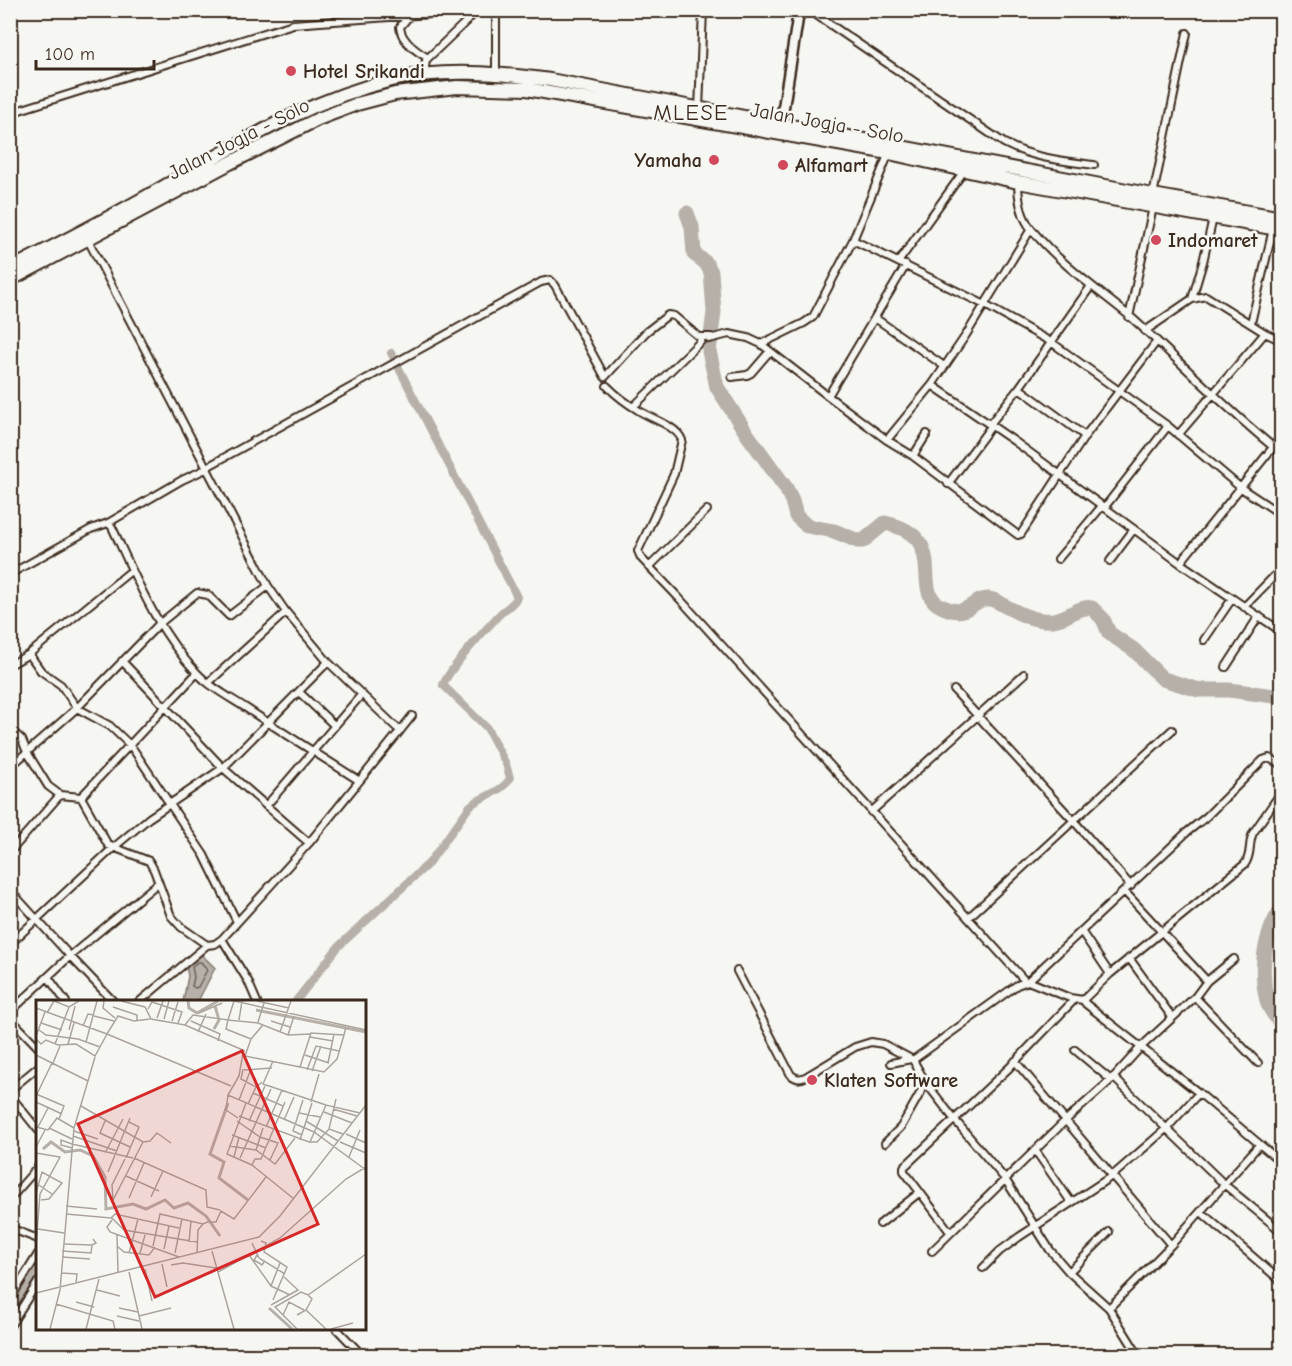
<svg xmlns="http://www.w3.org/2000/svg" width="1292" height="1366" font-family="'Comic Neue',sans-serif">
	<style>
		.water { fill: #b6b0a9; stroke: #857a71; stroke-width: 1.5 }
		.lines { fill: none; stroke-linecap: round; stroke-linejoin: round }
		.shore { stroke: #6c6056; stroke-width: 1.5 }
		.canal { stroke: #b6b0a9; stroke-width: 8 }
		.river { stroke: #b6b0a9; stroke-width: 15 }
		.street-casing { stroke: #3b2a1e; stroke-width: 10 }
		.secondary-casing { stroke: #3b2a1e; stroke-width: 14 }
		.highway-casing { stroke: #3b2a1e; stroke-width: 16 }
		.street { stroke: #f6f6f2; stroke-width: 6 }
		.secondary { stroke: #f6f6f2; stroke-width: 9 }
		.highway { stroke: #f6f6f2; stroke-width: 12 }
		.poi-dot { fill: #d1495b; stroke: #f6f6f2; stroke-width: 2 }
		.labels { text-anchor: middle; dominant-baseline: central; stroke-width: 5; stroke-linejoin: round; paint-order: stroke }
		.poi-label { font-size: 20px; font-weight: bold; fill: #3b2a1e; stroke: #f6f6f2; text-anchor: start }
		.street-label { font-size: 20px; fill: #3b2a1e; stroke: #f6f6f2 }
		.quarter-label { font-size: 22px; letter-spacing: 1.5px; fill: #3b2a1e; stroke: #f6f6f2 }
		.inset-river { fill: none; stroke: #b6b0a9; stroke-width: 3 }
		.inset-road { fill: none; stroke: #aba49d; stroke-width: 1.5 }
		.view { fill: #d62828; fill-opacity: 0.15; stroke: #d62828; stroke-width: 3 }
		.inset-edge { fill: none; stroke: #3b2a1e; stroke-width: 3 }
	</style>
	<rect width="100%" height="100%" fill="#f6f6f2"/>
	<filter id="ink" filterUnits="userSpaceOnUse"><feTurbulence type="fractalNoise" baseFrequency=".0167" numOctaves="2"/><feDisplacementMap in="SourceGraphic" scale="12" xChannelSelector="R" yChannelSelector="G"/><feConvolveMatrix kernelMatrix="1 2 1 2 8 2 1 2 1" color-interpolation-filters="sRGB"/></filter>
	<g filter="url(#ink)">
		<path class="water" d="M201 954 215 968 198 1001 183 1002 188 976 186 966Z"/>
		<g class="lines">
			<path class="shore" d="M197 962H201L207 970 198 987 195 988 192 986 194 977 192 967Z"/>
			<path class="canal" d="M295 1002 339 946 429 863 470 806C482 796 503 792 510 778L506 764 487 728 443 685C449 669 485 630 498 616 504 609 514 605 517 597L391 353
				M10 1311 38 1265"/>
			<path class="river" d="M687 213 692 227 694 254 706 263 711 272 714 312 709 351 717 387 747 434 786 488 792 501 796 516 807 526 834 531 858 541H863L885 523C952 537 909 591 941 606 969 620 970 599 988 599 994 599 1000 603 1005 606 1020 614 1036 622 1053 620 1067 619 1079 605 1092 608L1103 619 1109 633 1134 650 1163 679 1199 690H1229L1282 697
				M1282 908C1264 935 1259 969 1267 1001 1269 1010 1277 1018 1282 1025"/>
			<g class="street-casing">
				<path id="street" d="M414 10 400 27C401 41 416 51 428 58
					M496 10V73
					M809 10 1004 143C1032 158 1063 161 1094 165
					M424 76 426 60 476 12
					M699 109 703 10
					M10 113 293 24 485 10
					M1018 182C1018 198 1021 217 1032 230 1060 264 1098 290 1132 318 1182 363 1229 412 1282 454
					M1153 195 1187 33
					M1278 217 1282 200
					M88 240 268 586 286 612 328 662 400 731 309 843 222 939 215 944 207 945 139 1002
					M853 240 985 305 1051 342 1168 426 1241 488 1282 515
					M899 261 964 171
					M1192 299 1203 262 1213 218
					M1129 317 1153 207
					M875 318 944 366
					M1251 323 1273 229
					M1145 331 1192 299 1206 296 1265 333 1282 341
					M709 339 729 334 748 338 761 344 828 396 887 440 913 456 1018 535 1021 534 1085 436 1157 341
					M761 344 804 323 813 317 853 240 889 153
					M732 377 747 375 751 373 770 351
					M932 385 1014 441 1180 563 1282 632
					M607 386C616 395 626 403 638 410 651 419 676 425 682 440L674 474 638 551 641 558 679 598 1025 981
					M1019 388 1085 436
					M828 396 906 265
					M633 407 701 341
					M990 424 1019 388 1091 286
					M1178 435 1265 333
					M887 440 932 385 966 335 1031 229
					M913 456 927 434
					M207 467 541 282 550 280 555 285 605 377 646 332 668 315 674 316 699 337H711
					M948 484 992 425
					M1104 508 1168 426
					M108 523 182 480 208 468
					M1058 559 1102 506
					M1110 561 1134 529
					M1180 563 1282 436
					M649 567 707 510
					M132 570 29 654 41 671 61 685 77 708 110 726 131 746 204 855 237 922
					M10 574 91 529 108 523 112 527C136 578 157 631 197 673 211 688 229 697 246 708 283 733 321 756 358 780
					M1244 607 1282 568
					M1204 640 1232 599
					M122 661 223 768 309 843
					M10 665 29 654
					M1226 667 1259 616
					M208 683 286 612
					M954 690 1073 820 1131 886
					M299 692 334 725
					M10 729 22 740 27 752 48 786 60 795 81 797 108 845 149 861 154 870 171 916 181 927 207 945
					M400 731 412 716
					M10 767 77 708 159 624 197 593 208 595 229 616 268 586
					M81 797 197 673
					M266 806 362 694
					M871 812 1024 674
					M10 852 60 795
					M10 890 70 956 114 1002
					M1125 892 1207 981
					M968 918 1172 730
					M1081 931 1110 974
					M222 939 248 981 257 1002
					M10 944 113 848 149 818 223 768 328 662
					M1129 958 1172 1017
					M737 971 791 1075C797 1079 800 1080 807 1076L855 1047 871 1042 883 1044 913 1060 926 1083 954 1119 1005 1179 1050 1250 1069 1272 1109 1308 1139 1356
					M48 977 66 1002
					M1028 981 1070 998 1083 1000 1086 1004 1199 1093 1282 1163
					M1195 997 1258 1063
					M1083 1000 1110 974 1245 864C1252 854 1248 844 1253 833L1282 791
					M10 1012 70 956 158 883
					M10 1018 38 1047
					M1075 1050 1111 1080
					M913 1060 1017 985 1028 981 1186 833 1206 817 1263 760 1269 758 1282 765
					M1015 1061 1171 1245 1109 1308
					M891 1063 911 1059
					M1113 1077 1225 1185 1282 1232
					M10 1090 38 1067
					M10 1095 38 1130
					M885 1143 901 1127 926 1083
					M1035 1150 1071 1202
					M10 1199 38 1167
					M1201 1212 1282 1282
					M880 1224 920 1192
					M10 1228 38 1239
					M950 1232 904 1171V1167L1009 1068 1075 999
					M1171 1245 1259 1145
					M932 1251 1065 1121 1111 1080 1141 1047 1195 997 1207 981 1234 959
					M983 1268 1000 1251 1019 1237 1112 1176 1167 1128 1199 1093
					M1069 1272 1109 1232
					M10 1299 38 1254
					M10 1326 38 1282
					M336 1328 363 1356"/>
			</g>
			<g class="secondary-casing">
				<path id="secondary" d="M780 129 799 10"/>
			</g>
			<g class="highway-casing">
				<path id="highway" d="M10 269C63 242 116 215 167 185 241 143 307 100 392 80 444 68 498 73 550 80L1153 195 1282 218
					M10 280 230 163 318 119 357 104 395 94 457 87 527 89 889 153 1018 182 1282 230"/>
			</g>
			<use href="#street" class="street"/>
			<use href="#secondary" class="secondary"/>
			<use href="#highway" class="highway"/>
		</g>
	</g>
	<g class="poi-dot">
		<circle cx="291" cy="71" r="6"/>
		<circle cx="714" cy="160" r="6"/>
		<circle cx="783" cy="165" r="6"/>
		<circle cx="1156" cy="240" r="6"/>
		<circle cx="812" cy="1080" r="6"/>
	</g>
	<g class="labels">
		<g class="poi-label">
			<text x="303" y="71">Hotel Srikandi</text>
			<text x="702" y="160" text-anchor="end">Yamaha</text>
			<text x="795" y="165">Alfamart</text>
			<text x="1168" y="240">Indomaret</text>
			<text x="824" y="1080">Klaten Software</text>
		</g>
		<g class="street-label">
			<text transform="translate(827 123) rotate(10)">Jalan Jogja - Solo</text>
			<text transform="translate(239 139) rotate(-27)">Jalan Jogja - Solo</text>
		</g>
		<g class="quarter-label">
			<text x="691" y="113">MLESE</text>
		</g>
	</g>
	<g transform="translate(36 1000)">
		<rect width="330" height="330" fill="#f6f6f2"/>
		<path class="inset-river" d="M152 1 153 8 161 13 182 1M220 10 330 32M178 29 183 20 179 6M192 103 174 154 188 162 183 178 212 200M7 149 15 142 29 152 44 150 57 156 69 177 70 209 97 204 110 209 129 200 138 208 152 203 170 216 184 236M233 308 256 329"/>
		<path class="inset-road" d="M68 1 67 8 79 18M85 1 109 7 115 19 149 25 157 15 192 20 198 1 330 30M221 1 253 8M77 7 101 15V21M0 8 71 34 82 16 98 21 114 19M112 9 116 2 146 12 142 23M11 13 18 1 33 7 43 1M163 13 186 3M58 16 78 21M121 18 127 1M128 19 133 1M203 20 206 1M136 21 142 2M155 21 184 34 182 41M235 21 254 27M222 22 228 3M5 23 26 30M149 25 209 51M227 25 215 39 209 56 264 67M47 26 52 14 58 15M3 30 10 35 42 39 64 47M33 30 39 6M162 32 170 14M244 32 255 1M71 34 195 86M252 35 258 16M308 35 275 33 264 67 288 72 301 59 308 35 310 27M0 36 9 12M274 37 297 41M0 39 5 44 10 40 22 45 40 44 59 56 71 34M215 39 190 29 192 20 222 23 252 35 274 34M50 42 61 1M19 44 33 7M32 44 38 23M0 55 52 81 38 128 24 290 14 329M269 55 293 63M237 61 227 84 290 105M17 63 24 46M292 63 298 34M207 69 205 79 220 87 226 82M208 70 236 68M271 70 280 46 303 51M276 71 285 46M52 81 59 57M217 93 247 106M0 94 28 106 23 119M1 94 16 63M192 95 203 76 207 53M203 100 215 69M0 102 26 114M275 102 283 74M210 103 191 154 216 165 258 199M212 104 220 87M45 106 107 142 114 141 121 133 135 143M297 109 321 116M288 112 316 123M263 113 284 117M203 116 273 142H281L293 129 307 134M202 118 190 110 192 95 278 132 330 170M248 120 258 97M69 121 64 133 94 147M201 121 224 137 242 143 234 160M213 121 229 86M270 121 302 141M0 127 12 130 21 118 38 128M2 127 12 108M230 127 246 90M13 128 36 139M293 129 300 99M38 131 62 139M310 134 330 143M196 135 230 148M266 135 257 131 267 100M37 136 81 151M264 140 276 103M274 142 290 105 324 113M304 142 330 153M36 144 97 158M193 146 220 150 239 164 259 138M0 147 9 130M36 148 25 145V140L36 144M220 150 227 128M0 153 24 157 4 194 0 245M69 153 87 119M198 157 203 137M313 157 324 130M90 158 103 127 93 122M98 158 170 190 171 207 184 210M204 158 235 89M89 159 76 185 77 200 107 142M216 165 219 159H225L249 102M72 172 94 118M90 176 123 191M0 183 16 194M0 193 6 172 26 183 13 199 5 200M115 197 127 171M93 198 108 163M30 206 61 209M30 214 75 218 79 214 143 228M76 218 88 230 161 242M76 220 71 227 74 232 143 257M174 222H180L185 211 198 219 230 177M2 229 28 233M81 235 82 272M225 241 230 243 228 252 251 267 237 300M153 242 155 221M216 243 223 258 249 274M27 244 56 245 60 243 57 239M81 246 88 252 113 255 119 247M117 246 124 214 167 224 174 221M128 249 133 226M26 251 55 253 56 245M176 251 198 329M93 253 102 219M104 253 109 235M139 253 146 219M161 253 162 230 167 224M213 255 235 286M221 255 218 260 226 265 228 262M26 257 54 259M244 263 235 286 254 295M126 264 131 287M135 265 147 263 180 268M109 269 116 301M93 272 106 329M182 272 244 238 310 179 330 167M25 273 41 274 40 283M61 290 84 296M0 293 223 237 244 216 330 105M40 302 58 307M20 304 77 321 79 329M235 305 262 290 248 277M83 308 102 312M270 310 290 329M247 315 253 302 268 310M261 315 270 310 276 299 272 295M81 316 103 321M103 316 135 308M50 329 63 279M261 329 239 307 265 292 272 295 330 254M295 329 317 323"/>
		<path class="view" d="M206 51 282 224 119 297 42 124Z"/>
		<rect width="330" height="330" class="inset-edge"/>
	</g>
	<rect width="1292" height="1366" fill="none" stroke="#f6f6f2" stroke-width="36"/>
	<rect x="18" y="18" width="1256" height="1330" fill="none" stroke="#3b2a1e" stroke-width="2" filter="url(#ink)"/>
	<path d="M36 60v9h118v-9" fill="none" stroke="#3b2a1e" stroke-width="3"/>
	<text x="45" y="60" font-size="18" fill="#3b2a1e" stroke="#f6f6f2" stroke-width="4.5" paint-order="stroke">100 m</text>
</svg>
